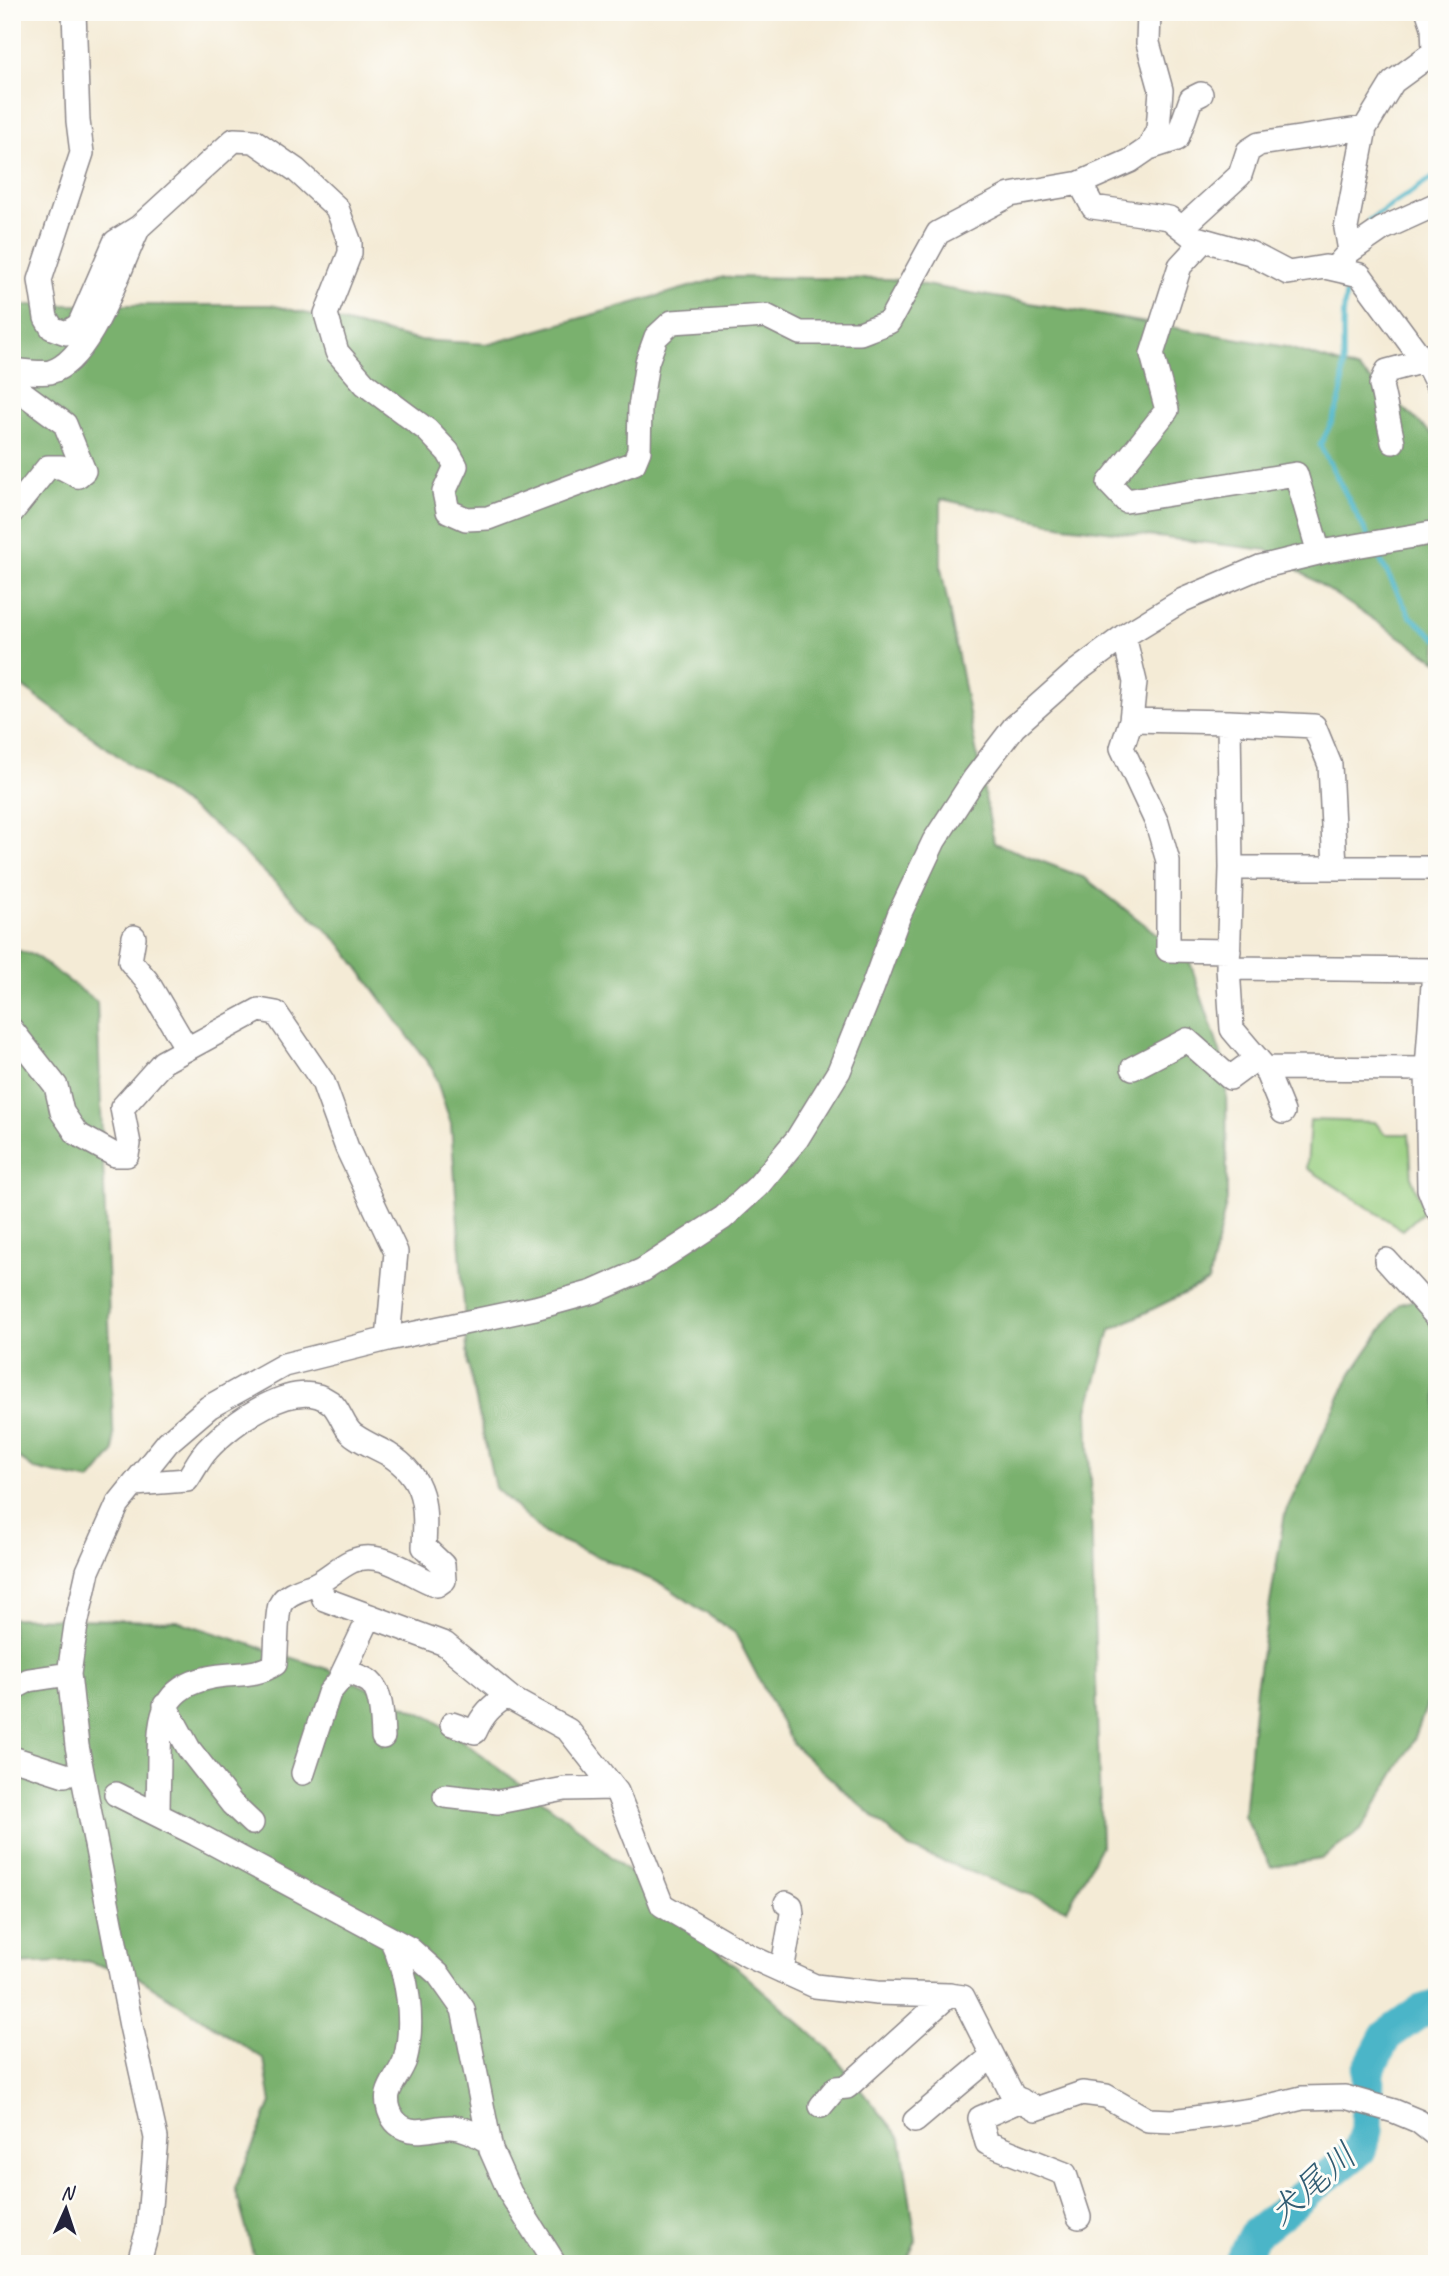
<svg xmlns="http://www.w3.org/2000/svg" width="1449" height="2276" font-family="Caveat,'Klee One',sans-serif">
	<style>
		.green { fill: #98ce80; stroke: #5d785e; stroke-width: 2 }
		.forest { fill: #7ab16e; stroke: #4e6a54; stroke-width: 2 }
		.lines { fill: none; stroke-linecap: round; stroke-linejoin: round }
		.stream { stroke: #4bb5c8; stroke-width: 5 }
		.river { stroke: #4bb5c8; stroke-width: 33 }
		.minor-casing { stroke: #8b8688; stroke-width: 26 }
		.minor { stroke: #fff; stroke-width: 23 }
		.labels { text-anchor: middle; dominant-baseline: central; stroke-width: 6; stroke-linejoin: round; paint-order: stroke }
		.water-label { font-size: 35px; font-style: italic; fill: #325d73; stroke: #fdfcf7 }
	</style>
	<rect width="100%" height="100%" fill="#fdfcf7"/>
	<filter id="ink" filterUnits="userSpaceOnUse"><feTurbulence type="fractalNoise" baseFrequency=".0143" numOctaves="2"/><feDisplacementMap in="SourceGraphic" scale="14" xChannelSelector="R" yChannelSelector="G"/><feConvolveMatrix kernelMatrix="1 2 1 2 8 2 1 2 1" color-interpolation-filters="sRGB"/></filter>
	<filter id="wash" filterUnits="userSpaceOnUse"><feTurbulence type="fractalNoise" baseFrequency=".00686" numOctaves="4" result="noise"/><feDisplacementMap in="SourceGraphic" scale="28" xChannelSelector="R" yChannelSelector="G"/><feGaussianBlur stdDeviation="1.57" result="paint"/><feColorMatrix in="noise" values="0 0 0 0 0 0 0 0 0 0 0 0 0 0 0 0 0 1.4 0 .05"/><feComposite in="paint" operator="in"/></filter>
	<g filter="url(#wash)">
		<rect width="100%" height="100%" fill="#f4ebd6"/>
		<path class="green" d="M1310 1120 1375 1122 1385 1134H1409L1412 1179 1424 1211 1403 1230 1307 1168Z"/>
		<path class="forest" d="M724 277 890 279 1286 347 1359 370 1437 438V661L1267 550 1064 526 941 499V568L994 843 1085 878 1189 959 1226 1070 1227 1200 1208 1282 1110 1330 1088 1410 1101 1846 1067 1909 909 1848 793 1745 735 1633 664 1585 545 1534 495 1488 468 1364 451 1124 433 1070 340 943 216 827 12 679V305H271L417 340 490 344Z
			M12 949 34 955 97 1002 114 1452 90 1481 34 1469 12 1453Z
			M1434 1295 1437 1297V1677L1414 1740 1361 1830 1321 1859 1271 1867 1244 1816 1256 1687 1285 1513 1350 1376 1399 1304Z
			M12 1618 178 1621 327 1669 433 1719 579 1828 828 2048 901 2139 916 2240 905 2264H268L253 2254 235 2188 271 2103 264 2059 139 1978 87 1961 12 1964Z"/>
		<g class="lines">
			<path class="stream" d="M1366 230 1369 220 1437 175
				M1350 279C1338 315 1346 352 1342 389 1339 409 1330 427 1320 445L1369 538
				M1375 550 1410 616 1437 639"/>
			<path class="river" d="M1239 2264 1254 2235 1360 2150 1367 2130 1368 2070 1386 2036 1421 2011 1437 2006"/>
		</g>
	</g>
	<g filter="url(#ink)">
		<g class="lines">
			<g class="minor-casing">
				<path id="minor" d="M1149 148 1177 139 1191 99 1201 94
					M1080 183 1093 207 1169 218 1193 237 1250 253 1288 273 1325 267 1360 275 1430 370 1437 384
					M139 227 234 140 254 141 296 170 337 208 350 243V253L326 314 337 352 365 384 427 430 448 452 456 466 444 492 448 511 466 519 488 518 634 463 639 451 640 407 647 362 656 337 672 322 766 316 800 333H860L889 322 938 233 1010 195 1080 183 1130 161 1149 148 1158 129 1161 90 1148 43 1149 12
					M1182 228 1240 175 1248 151 1259 144 1365 128 1393 82 1434 52 1433 27 1428 12
					M1204 240 1180 266 1152 354 1167 410 1109 483 1126 501 1296 474 1319 553
					M1350 251 1382 229 1437 204
					M1334 269 1350 251 1346 228 1365 128
					M12 370C24 371 39 374 50 372 93 360 120 264 139 227L115 242 79 325 66 333 52 328 46 318 40 280 82 153 78 121 74 12
					M12 385 65 424 84 471 78 476 61 467H48L12 512
					M1393 442 1381 385 1387 371 1424 361
					M1124 636 1135 682 1131 720 1122 748 1157 823 1168 861V950L1229 951
					M1131 720 1229 722
					M1335 867 1330 765 1314 726 1229 722 1231 868 1228 968 1232 1029 1265 1068 1427 1069
					M1231 868H1437
					M134 937 130 961 147 981 187 1049
					M1228 968 1437 970
					M1434 970 1427 1069 1429 1189 1437 1209
					M12 1030 56 1086 62 1112 77 1134 115 1155H127L129 1144 122 1108 163 1062 259 1010 276 1013 323 1082 347 1148 396 1252 388 1339
					M1133 1068 1187 1040 1230 1078 1257 1058
					M1265 1068 1283 1112
					M1386 1260 1437 1317
					M135 1484 187 1480C194 1470 200 1457 208 1449 232 1423 295 1376 330 1402 341 1410 343 1429 355 1436 365 1443 377 1448 388 1454 427 1478 426 1507 424 1547L443 1565 444 1580 437 1585C410 1576 382 1548 352 1561 339 1567 329 1577 316 1584 304 1589 286 1592 280 1605 276 1616 277 1649 275 1664 254 1678 231 1672 208 1678 162 1688 160 1716 159 1755 159 1775 158 1795 158 1814
					M318 1583 324 1599 445 1644 512 1699 568 1730 617 1792 662 1905 749 1956 815 1986 877 1993 949 1995 963 1997 1013 2096 1036 2109 1082 2093 1106 2096 1148 2120 1173 2121 1252 2110 1302 2098 1345 2097 1394 2111 1418 2121 1437 2136
					M344 1671C352 1674 363 1677 370 1682 383 1693 382 1722 383 1737
					M12 1689 29 1680 69 1674
					M165 1705 189 1749 232 1804 252 1823
					M452 1724 475 1732C483 1714 491 1706 507 1696
					M12 1758 65 1775
					M303 1773 329 1693 339 1681 370 1616
					M116 1794 196 1834 410 1949 439 1975 463 2009 491 2150 510 2193 555 2264
					M445 1796 498 1802 565 1789 613 1788
					M391 1939C408 1974 415 2022 405 2060 401 2072 391 2082 388 2094 386 2104 390 2117 398 2124 413 2137 433 2127 450 2127 465 2127 477 2135 489 2142
					M782 1971 792 1914 791 1906 786 1903
					M1021 2100 980 2118 987 2143 1065 2174 1079 2217
					M821 2106 836 2088 847 2087 949 1995
					M915 2121 992 2056
					M138 2264 148 2229 156 2138 131 2026 77 1746 69 1674 76 1625 88 1571 118 1504 168 1442 209 1407 284 1365 388 1339 535 1308 593 1292 643 1270 723 1218 758 1186 797 1139 839 1071 872 989 899 915 934 841 974 779 1014 727 1077 671 1124 636 1183 600 1260 567 1326 551 1437 532"/>
			</g>
			<use href="#minor" class="minor"/>
		</g>
	</g>
	<g class="labels">
		<g class="water-label">
			<text transform="translate(1312 2184) rotate(-41)">犬尾川</text>
		</g>
	</g>
	<rect width="1449" height="2276" fill="none" stroke="#fdfcf7" stroke-width="42"/>
	<g transform="translate(66 2209) rotate(3)" stroke="#fdfcf7" stroke-width="5" paint-order="stroke">
	<path d="M0-5L12 26L0 18L-12 26Z" fill="#22223b"/>
	<text y="-10" font-size="19" font-weight="bold" text-anchor="middle" fill="#22223b">N</text>
	</g>
</svg>
